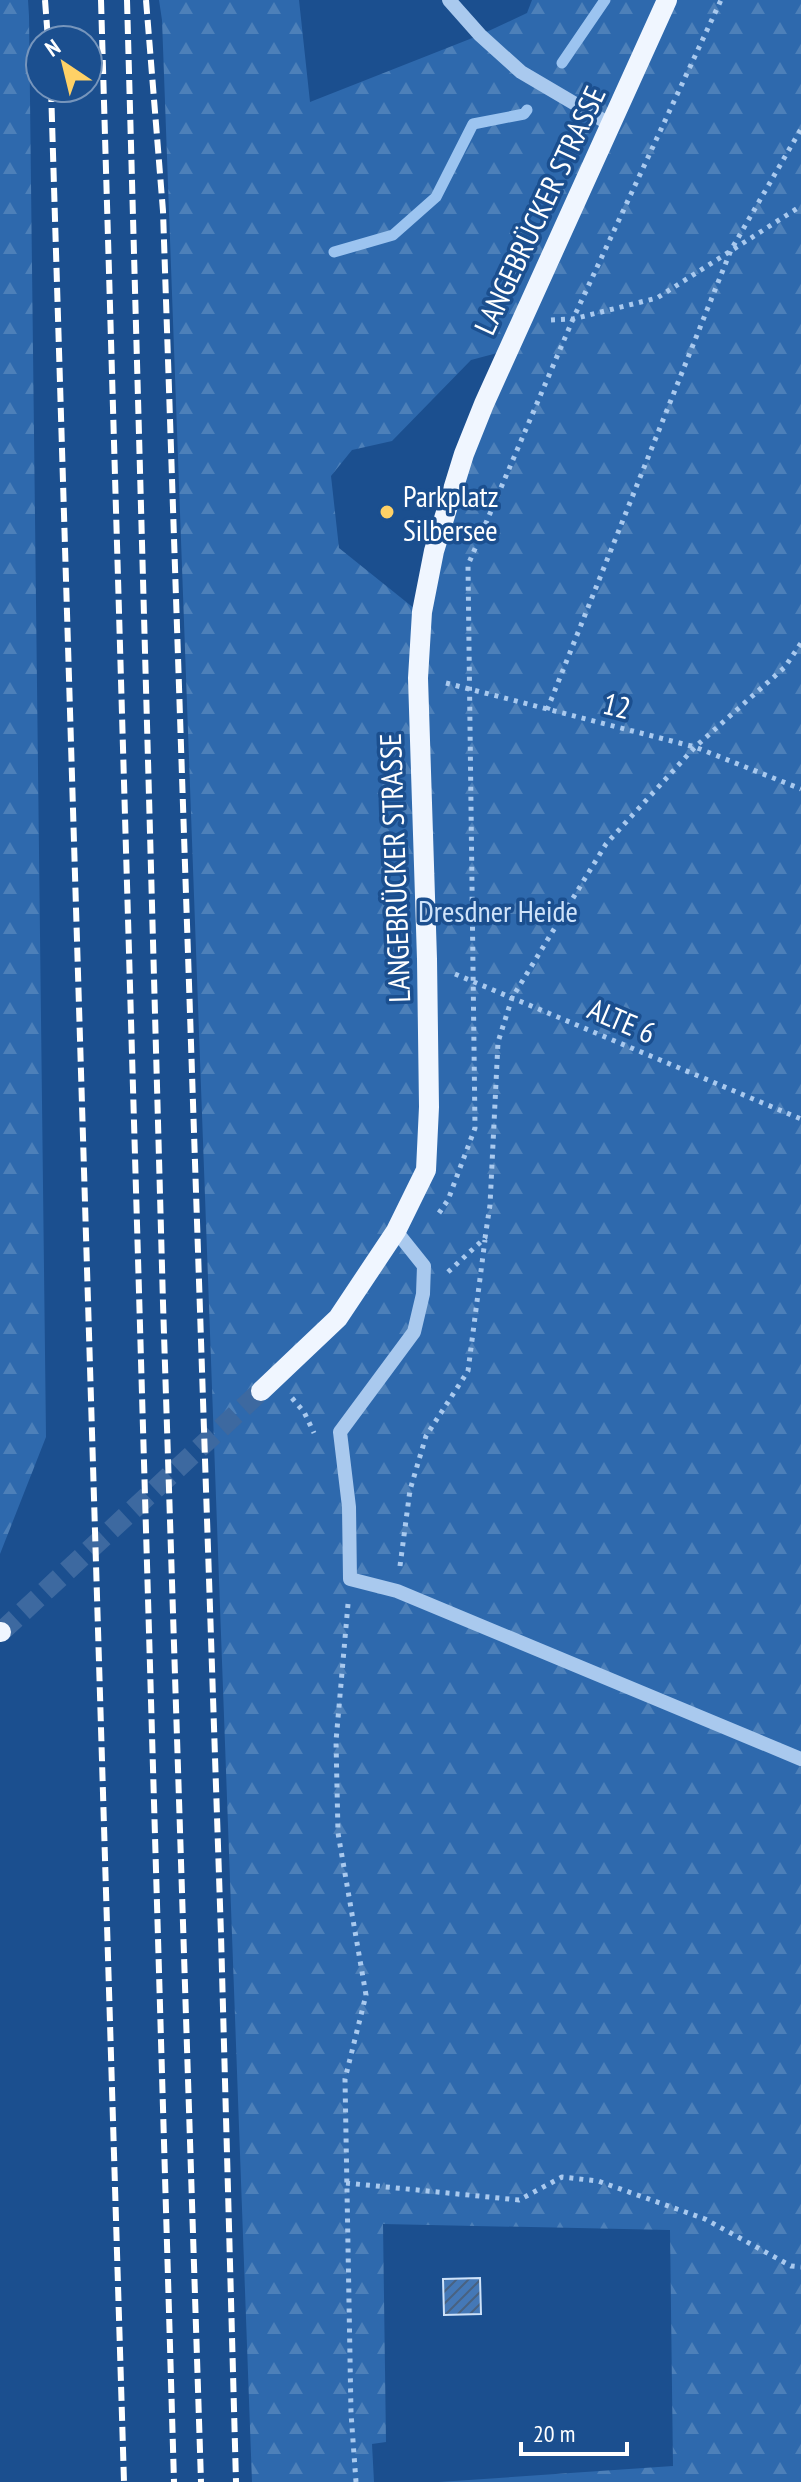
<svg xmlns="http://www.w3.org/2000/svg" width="801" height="2482" font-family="'PT Sans Narrow',sans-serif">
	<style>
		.forest { fill: url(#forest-firs); fill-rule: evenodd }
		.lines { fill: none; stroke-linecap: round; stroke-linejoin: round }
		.stream { stroke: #9cc4f0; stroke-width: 11 }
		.building { fill: url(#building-hatch); stroke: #cfe3fa; stroke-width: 2 }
		.major-tunnel { stroke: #3d69a0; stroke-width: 20; stroke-dasharray: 20 10; stroke-linecap: butt }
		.path { stroke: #a9c9ee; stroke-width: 5; stroke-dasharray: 4 6; stroke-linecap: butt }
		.minor { stroke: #a9c9ee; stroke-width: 14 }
		.major { stroke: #f0f6ff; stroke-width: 20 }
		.rail { stroke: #fff; stroke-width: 6; stroke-dasharray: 14 6; stroke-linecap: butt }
		.poi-dot { fill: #ffd166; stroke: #1b4f8f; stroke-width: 3 }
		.labels { text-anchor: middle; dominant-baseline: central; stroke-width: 7; stroke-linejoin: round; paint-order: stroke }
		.street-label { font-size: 30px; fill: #fff; stroke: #1b4f8f }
		.poi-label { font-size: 30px; fill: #fff; stroke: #1b4f8f; text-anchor: start }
		.park-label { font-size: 30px; fill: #cfe3fa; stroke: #1b4f8f }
	</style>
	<defs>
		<pattern id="forest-firs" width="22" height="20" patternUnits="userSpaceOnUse" patternTransform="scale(2)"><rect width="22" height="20" fill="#2e69ad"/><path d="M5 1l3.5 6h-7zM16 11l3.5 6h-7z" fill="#4d80b9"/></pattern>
		<pattern id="building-hatch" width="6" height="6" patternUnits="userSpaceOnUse" patternTransform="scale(2)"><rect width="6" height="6" fill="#4478b7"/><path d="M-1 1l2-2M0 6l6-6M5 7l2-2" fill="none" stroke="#486282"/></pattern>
	</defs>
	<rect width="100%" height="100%" fill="#1b4f8f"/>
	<path class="forest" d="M0 0H28L29 16 46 1437 0 1554Z
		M159 0H299L310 102 480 35 527 13 532 0H801V2482H439L673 2466 670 2230 383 2224 386 2442 372 2444 374 2482H252L162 20ZM501 352 415 609 339 548 331 476 352 450 392 441 471 360Z"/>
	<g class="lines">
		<path class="stream" d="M562 63 605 0
			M334 252 393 235 436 197 473 124 524 114 527 110"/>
	</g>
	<path class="building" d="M480 2278 481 2314 444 2315 443 2279Z"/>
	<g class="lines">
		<path class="major-tunnel" d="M1 1632 261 1391"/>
		<path class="path" d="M551 320 573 319 657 298 801 206
			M446 683 695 747 801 789
			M547 710 731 250 801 129
			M455 974 801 1119
			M439 1213 448 1200 475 1128 468 565 573 319 721 0
			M448 1272 485 1238 490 1205 498 1042 512 998 606 844 695 747 785 667 801 643
			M292 1398 304 1412 314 1433
			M400 1566 410 1490 426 1436 468 1371 485 1240
			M348 1604 336 1741 338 1833 366 1995 345 2079 351 2413 356 2482
			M346 2183 519 2200 562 2177 598 2181 705 2219 791 2266 801 2267"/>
		<path class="minor" d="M449 0 480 35 521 72 611 125
			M396 1231 424 1266 423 1294 414 1332 340 1432 349 1507 350 1579 397 1591 801 1759"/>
		<path class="major" d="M261 1391 338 1318 396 1231 426 1170 429 1107 427 959 418 678 422 612 434 551 464 454 484 404 667 0
			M0 1632H1"/>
		<path class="rail" d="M45 0 48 40
			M101 0 174 2482
			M127 0 163 1303 201 2482
			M146 0 163 211 221 1935 236 2482
			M51 88 124 2482"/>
	</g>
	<circle class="poi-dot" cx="387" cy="512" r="8"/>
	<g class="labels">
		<g class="street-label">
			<text transform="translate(539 210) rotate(-65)">LANGEBRÜCKER STRASSE</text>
			<text transform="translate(617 705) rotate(14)">12</text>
			<text transform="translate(394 868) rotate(-92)">LANGEBRÜCKER STRASSE</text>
			<text transform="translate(622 1020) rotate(23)">ALTE 6</text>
		</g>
		<g class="poi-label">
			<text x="403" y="495">Parkplatz<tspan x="403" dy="34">Silbersee</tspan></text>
		</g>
		<g class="park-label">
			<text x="498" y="910">Dresdner Heide</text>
		</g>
	</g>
	<g transform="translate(64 64) rotate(325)"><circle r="38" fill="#1b4f8f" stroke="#7695bc" stroke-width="2"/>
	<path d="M0-6L14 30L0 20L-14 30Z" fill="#ffd166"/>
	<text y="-12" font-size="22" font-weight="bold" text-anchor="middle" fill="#ffffff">N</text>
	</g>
	<path d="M521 2442v12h106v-12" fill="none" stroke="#ffffff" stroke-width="4"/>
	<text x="533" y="2442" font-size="24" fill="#ffffff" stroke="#1b4f8f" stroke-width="6" paint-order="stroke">20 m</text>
</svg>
